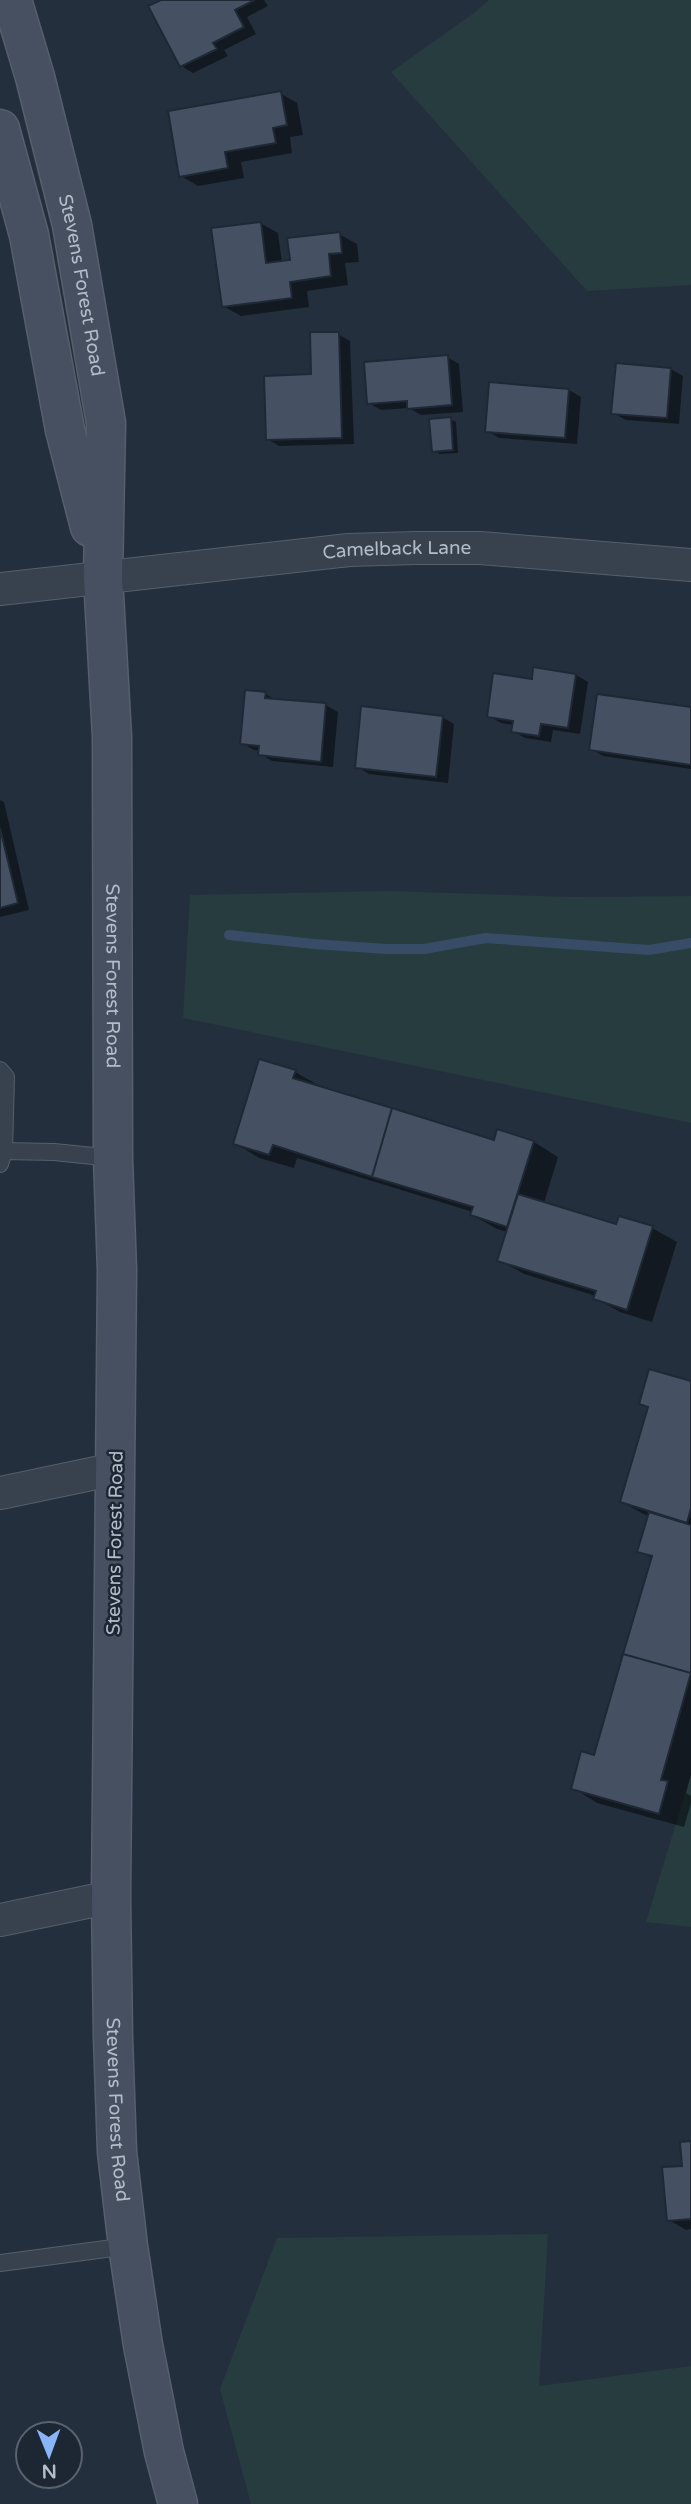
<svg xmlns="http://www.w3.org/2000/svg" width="691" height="2504" font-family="'Varela Round',sans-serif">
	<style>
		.green { fill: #263c3f }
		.shadow { fill: #0007 }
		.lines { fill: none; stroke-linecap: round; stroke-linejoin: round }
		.stream { stroke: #394c67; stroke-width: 10 }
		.building { fill: #455162; stroke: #1f2835; stroke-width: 2 }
		.lane-casing { stroke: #565f6c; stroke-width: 18 }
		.street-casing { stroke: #565f6c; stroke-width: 34 }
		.secondary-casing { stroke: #565f6c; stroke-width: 41 }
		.lane { stroke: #38414e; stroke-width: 16 }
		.street { stroke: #38414e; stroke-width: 32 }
		.secondary { stroke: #465061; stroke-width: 38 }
		.labels { text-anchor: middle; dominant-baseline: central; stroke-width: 5; stroke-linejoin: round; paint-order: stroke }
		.street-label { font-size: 19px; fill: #b4bcc9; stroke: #1d2633 }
	</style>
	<rect width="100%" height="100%" fill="#242f3e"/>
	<path class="green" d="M489 0H691V285L587 291 391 72 474 13Z
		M389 891 572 897 691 896V1123L183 1018 190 895Z
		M691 1774V1927L646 1922Z
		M548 2234 539 2386 691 2366V2504H251L220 2389 277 2238Z"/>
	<path class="shadow" d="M165 0H264L268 6 247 17 256 34 224 50 228 56 193 73 181 66Z
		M280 93 297 103 303 135 290 137 292 153 241 162 244 178 198 186 181 176Z
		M260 223 278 233 282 263 292 261 339 234 357 244 359 262 345 263 348 285 307 291 309 307 241 316 223 306Z
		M338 334 350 341 354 444 279 446 267 439 313 376Z
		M447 357 459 364 463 412 421 415 409 408 381 410 369 403Z
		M671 369 683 376 679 424 626 420 613 413Z
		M569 390 581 397 577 444 499 438 487 431Z
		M450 419 456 422 458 453 440 454 434 451Z
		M576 675 588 682 580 734 553 730 551 742 525 738 513 731 514 725 501 723 489 716 533 681Z
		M266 694 277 701 326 705 338 712 333 767 272 761 260 754V751L254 750 242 743Z
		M691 709V769L603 756 591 749Z
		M442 717 454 724 448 783 369 774 357 767Z
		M0 800 4 802 29 910 0 917Z
		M295 1072 320 1086 319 1088 495 1142 498 1131 534 1142 558 1157 544 1203 617 1226 652 1228 677 1242 652 1322 620 1312 595 1298 596 1296 524 1274 499 1260 508 1232 497 1229 472 1215 473 1212 297 1158 294 1168 259 1158 235 1143Z
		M691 1383V1775L686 1793 691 1796V1803L684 1827 597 1803 573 1788 595 1757 653 1559 639 1551 649 1517 622 1502 649 1409 641 1404Z
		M691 2143V2229L686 2230 669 2220Z"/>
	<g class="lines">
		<path class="stream" d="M229 935 314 944 386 949H424L486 938 649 950 691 943"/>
	</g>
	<path class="building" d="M161 0H255L235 10 244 27 213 43 217 49 180 67 148 6Z
		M281 91 287 125 273 128 276 143 225 152 228 168 179 177 168 111Z
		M261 222 266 263 290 260 287 238 340 232 342 253 329 254 331 276 290 282 292 298 222 307 211 228Z
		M310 332H339L342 438 266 440 264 376 311 374Z
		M448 355 452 405 407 409V401L367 404 364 362Z
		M616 363 671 368 667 418 611 414Z
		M489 382 569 389 565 438 485 432Z
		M451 417 453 450 432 452 429 419Z
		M533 667 576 674 568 728 541 724 539 736 511 732 513 721 487 717 493 673 532 679Z
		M245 690 266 692 265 698 326 703 321 762 258 755 259 746 240 744Z
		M597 694 691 707V765L589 750Z
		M361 706 443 716 436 777 355 768Z
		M0 828 18 903 0 908Z
		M259 1059 296 1070 293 1078 392 1108 372 1177 273 1145 269 1155 233 1144Z
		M392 1108 494 1140 497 1129 534 1141 507 1227 470 1215 473 1207 372 1177Z
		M518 1194 616 1224 619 1216 653 1226 627 1310 593 1299 596 1291 497 1261Z
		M649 1369 691 1381V1508L687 1523 620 1502 648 1407 639 1404Z
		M649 1512 691 1525V1673L623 1654 652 1556 637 1552Z
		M623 1654 691 1673 661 1780 668 1781 659 1814 571 1789 581 1751 594 1755Z
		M691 2141V2219L667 2221 662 2167 682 2166 680 2142Z"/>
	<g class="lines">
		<g class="lane-casing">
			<path id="lane" d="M0 1070 6 1077 4 1151H0
				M0 1164 4 1151 54 1152 113 1158
				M0 2263 128 2246"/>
		</g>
		<g class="street-casing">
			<g id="street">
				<path id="s1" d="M0 589 349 550 416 548H480L691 565"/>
				<path d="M0 1493 115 1469"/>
				<path d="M0 1920 111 1897"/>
			</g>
		</g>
		<g class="secondary-casing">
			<g id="secondary">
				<path id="s2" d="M12 0 35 77 72 225 106 423 103 577 112 737 113 1158 117 1271 111 1897 113 2037 117 2152 128 2246 143 2345 164 2452 178 2504"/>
				<path d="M0 129 29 235 65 430 90 527"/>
			</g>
		</g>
		<use href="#lane" class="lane"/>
		<use href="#street" class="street"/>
		<use href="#secondary" class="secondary"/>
	</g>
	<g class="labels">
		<g class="street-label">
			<text stroke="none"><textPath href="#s2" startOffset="294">Stevens Forest Road</textPath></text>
			<text stroke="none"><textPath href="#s1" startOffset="399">Camelback Lane</textPath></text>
			<text stroke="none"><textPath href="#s2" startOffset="987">Stevens Forest Road</textPath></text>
			<text transform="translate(115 1543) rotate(-89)">Stevens Forest Road</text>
			<text stroke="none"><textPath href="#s2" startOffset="2121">Stevens Forest Road</textPath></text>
		</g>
	</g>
	<g transform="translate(49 2455) rotate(179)"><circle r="33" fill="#1d2633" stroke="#59626f" stroke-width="2"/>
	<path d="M0-5L12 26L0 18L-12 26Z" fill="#8ab4f8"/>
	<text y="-10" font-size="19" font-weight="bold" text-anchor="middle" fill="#b4bcc9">N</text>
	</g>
</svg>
